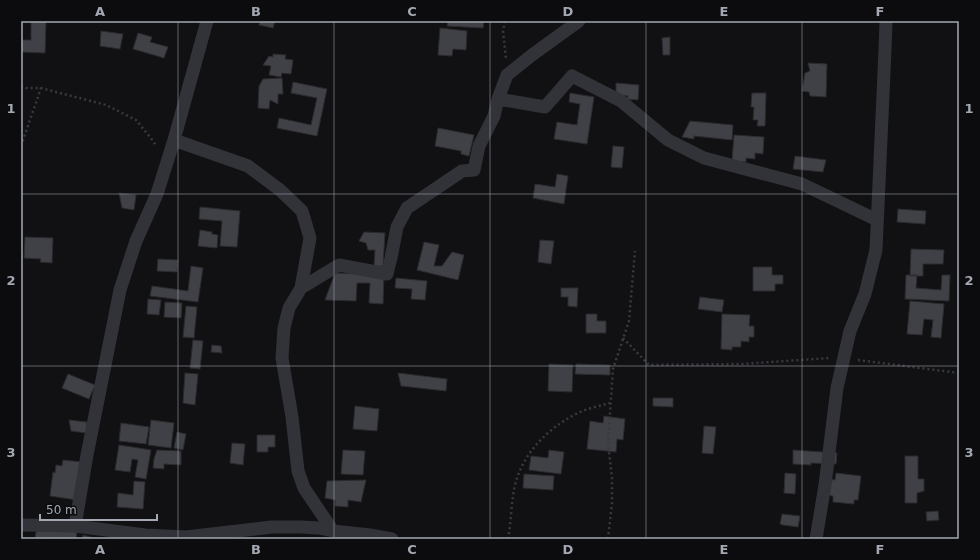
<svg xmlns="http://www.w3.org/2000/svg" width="980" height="560" font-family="'DejaVu Sans',sans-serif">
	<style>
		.building { fill: #404146; stroke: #2b2b2f }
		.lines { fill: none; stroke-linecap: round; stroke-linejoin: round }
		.path { stroke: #383a3f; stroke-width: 2.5; stroke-dasharray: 2 3; stroke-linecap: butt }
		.minor { stroke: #323338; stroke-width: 13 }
		.grid { fill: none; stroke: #a3a8b3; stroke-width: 1; stroke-opacity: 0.55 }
		.neatline { fill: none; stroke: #a3a8b3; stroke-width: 1.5 }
		.grid-label { font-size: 13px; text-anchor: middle; font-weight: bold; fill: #a3a8b3 }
	</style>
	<rect width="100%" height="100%" fill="#111113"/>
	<path class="building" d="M31 21H46L45 53 21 52V40H31Z
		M260 21H275L273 28 259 25Z
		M448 21H484L483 28 447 26Z
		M440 28 467 31 466 50 453 49 452 56 438 55Z
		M101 31 123 34 120 49 100 46Z
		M138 33 152 37 150 42 168 47 164 58 133 49Z
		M670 37V55H663L662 38Z
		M273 54 286 55 285 59 293 60 291 74 282 73 281 77 269 75 271 66 263 65 269 56 273 57Z
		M808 63 827 64 826 97 810 96 809 92 802 91 805 73 810 71Z
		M282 78 283 94H278V104L270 100 269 109 258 108 259 86 263 79Z
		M293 82 327 89 317 136 277 128 279 118 311 125 317 98 291 93Z
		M616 83 639 85 638 100 627 99 628 96 616 95Z
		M570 93 594 97 587 144 554 139 557 122 577 125 580 104 569 102Z
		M752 93H766L765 126H757L758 120H753L754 107H751Z
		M690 121 733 125 732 140 694 136V139L682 137Z
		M438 128 474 135 469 156 461 154V151L435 146Z
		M734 135 764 137 763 154 755 153V159L746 158V162L732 161Z
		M613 146 624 147 622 168 611 167Z
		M795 156 826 160 823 172 793 169Z
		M557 174 568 176 564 204 533 198 535 184 555 187Z
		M119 193 136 195 134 210 122 208Z
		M200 207 240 211 237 247 220 246 222 221 199 219Z
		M898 209 926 211 925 224 897 222Z
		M200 230 212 232V234L218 235 217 248 198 246Z
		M364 232 385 233 383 266H374L375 250H368L366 243 359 241Z
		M25 237 53 238 52 263 40 262 41 259 24 258Z
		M540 240 554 241 551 264 538 262Z
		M424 242 439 245 434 266H442L452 252 464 255 458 280 417 270Z
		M911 249 944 250 943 264H923V276H910Z
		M158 259 178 260 177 272 157 271Z
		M191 266 203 268 198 302 150 296 152 286 188 291Z
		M753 267H772V275H783V284H775V291H753Z
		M335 273 384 275 383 304 369 303 370 283H357L356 301 325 300Z
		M906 275H917L916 288 941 290 942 275H950L949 301 905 299Z
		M396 278 427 281 425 300 411 299 412 289 395 288Z
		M561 288H578L577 307 568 306V297H561Z
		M700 297 724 300 722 312 698 309Z
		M148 299 161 300 159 315 147 314Z
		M910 301 944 304 941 338 931 337 933 320 924 319 922 335 907 334Z
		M165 302 182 303 181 318 164 317Z
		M186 306 197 307 194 338 183 337Z
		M586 314H597V321H606V333H586Z
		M722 314 750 315 749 326H754V337H749V342L741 341V347H732V350L721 349Z
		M193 340 203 341 200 369 190 368Z
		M212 345 221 346 222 353 211 352Z
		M549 364 573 365 572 392 548 391Z
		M576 364 610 365V375L575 374Z
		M185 373 198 374 195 405 183 403Z
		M398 373 447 379 446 391 401 386Z
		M68 374 95 385 89 399 62 388Z
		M653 398H673V407L653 406Z
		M355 406 379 409 377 431 353 429Z
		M604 416 625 419 623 440 617 439 616 452 587 449 590 421 603 423Z
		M69 420 87 422 86 433 71 431Z
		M151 420 174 423 171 448 148 445Z
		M121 423 149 427 146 444 119 441Z
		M704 426 716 427 713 454 702 453Z
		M177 432 186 434 183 450 174 448Z
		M257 435H275V447H268V452H257Z
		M232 443 245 444 243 465 230 463Z
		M119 445 151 450 146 479 135 477 138 460 132 459 130 472 115 470Z
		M157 450 181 451V465L164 464V469L153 468 154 459Z
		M343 450 365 451 363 475 341 474Z
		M549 450 564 452 561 474 529 470 531 456 548 458Z
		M793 450 837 453 836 464 811 463V465L793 464Z
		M905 456H918V479H924V491L917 493V503H905Z
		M63 460 82 462 77 500 50 496 53 472 55 473 56 465 62 466Z
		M785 473 796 474 795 494 784 493Z
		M836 473 861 476 858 500H854V504L833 502V496L826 495 828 479 835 480Z
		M524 474 554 476 553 490 523 488Z
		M366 480 361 502 348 500V507L335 506V500L325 498 327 481Z
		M134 481 145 482 143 509 117 507 118 493 133 495Z
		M938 511 939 520 927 521 926 512Z
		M782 514 800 516 798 527 783 525 780 524Z
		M37 527 77 532 76 539 35 538Z
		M83 535 99 539H82Z"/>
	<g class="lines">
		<path class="path" d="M505 21 503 31 506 59
			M21 86 26 88H41L106 105 136 120 154 142 156 147
			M21 146 41 88
			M623 338 649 365 742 364 829 358
			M858 360 959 373
			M508 539C511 523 511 506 514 490 520 456 547 428 578 413 588 408 600 406 610 403
			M608 539 612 503V478L608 443 613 369 629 321 635 251"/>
		<path class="minor" d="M498 99 545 107 572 76 621 101 668 140 704 158 802 184 877 220
			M174 140 248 166 280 190 302 211 310 238 301 288 289 308 284 328 282 358 292 417 298 471 304 488 333 531
			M301 288 339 265 387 274 391 258 397 227 407 208 462 171 474 170 479 146 494 116 498 99 507 75 532 55 579 21
			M21 525 75 526 145 535 186 537 272 527H300L319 528 333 531 370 535 392 539
			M75 526 87 455 120 290 136 241 157 194 174 140 207 21
			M816 539 825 485 837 388 850 331 865 294 876 250 885 50 886 21"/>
	</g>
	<path class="grid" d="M178 21V539M334 21V539M490 21V539M646 21V539M802 21V539M21 194H959M21 366H959"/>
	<rect width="980" height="560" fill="none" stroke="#0c0c0e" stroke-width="44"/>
	<path d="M40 514v6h117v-6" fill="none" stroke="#a3a8b3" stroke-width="2"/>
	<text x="46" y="514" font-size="12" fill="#a3a8b3" stroke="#0c0c0e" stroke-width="3" paint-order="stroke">50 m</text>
	<rect x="22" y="22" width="936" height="516" class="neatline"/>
	<g class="grid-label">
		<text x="100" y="16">A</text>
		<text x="256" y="16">B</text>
		<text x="412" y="16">C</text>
		<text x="568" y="16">D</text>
		<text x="724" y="16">E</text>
		<text x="880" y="16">F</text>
		<text x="11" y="113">1</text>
		<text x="969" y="113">1</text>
		<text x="11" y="285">2</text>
		<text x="969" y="285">2</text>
		<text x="11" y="457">3</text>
		<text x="969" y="457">3</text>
		<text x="100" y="554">A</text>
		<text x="256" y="554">B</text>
		<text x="412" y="554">C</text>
		<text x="568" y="554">D</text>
		<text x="724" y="554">E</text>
		<text x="880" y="554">F</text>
	</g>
</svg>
